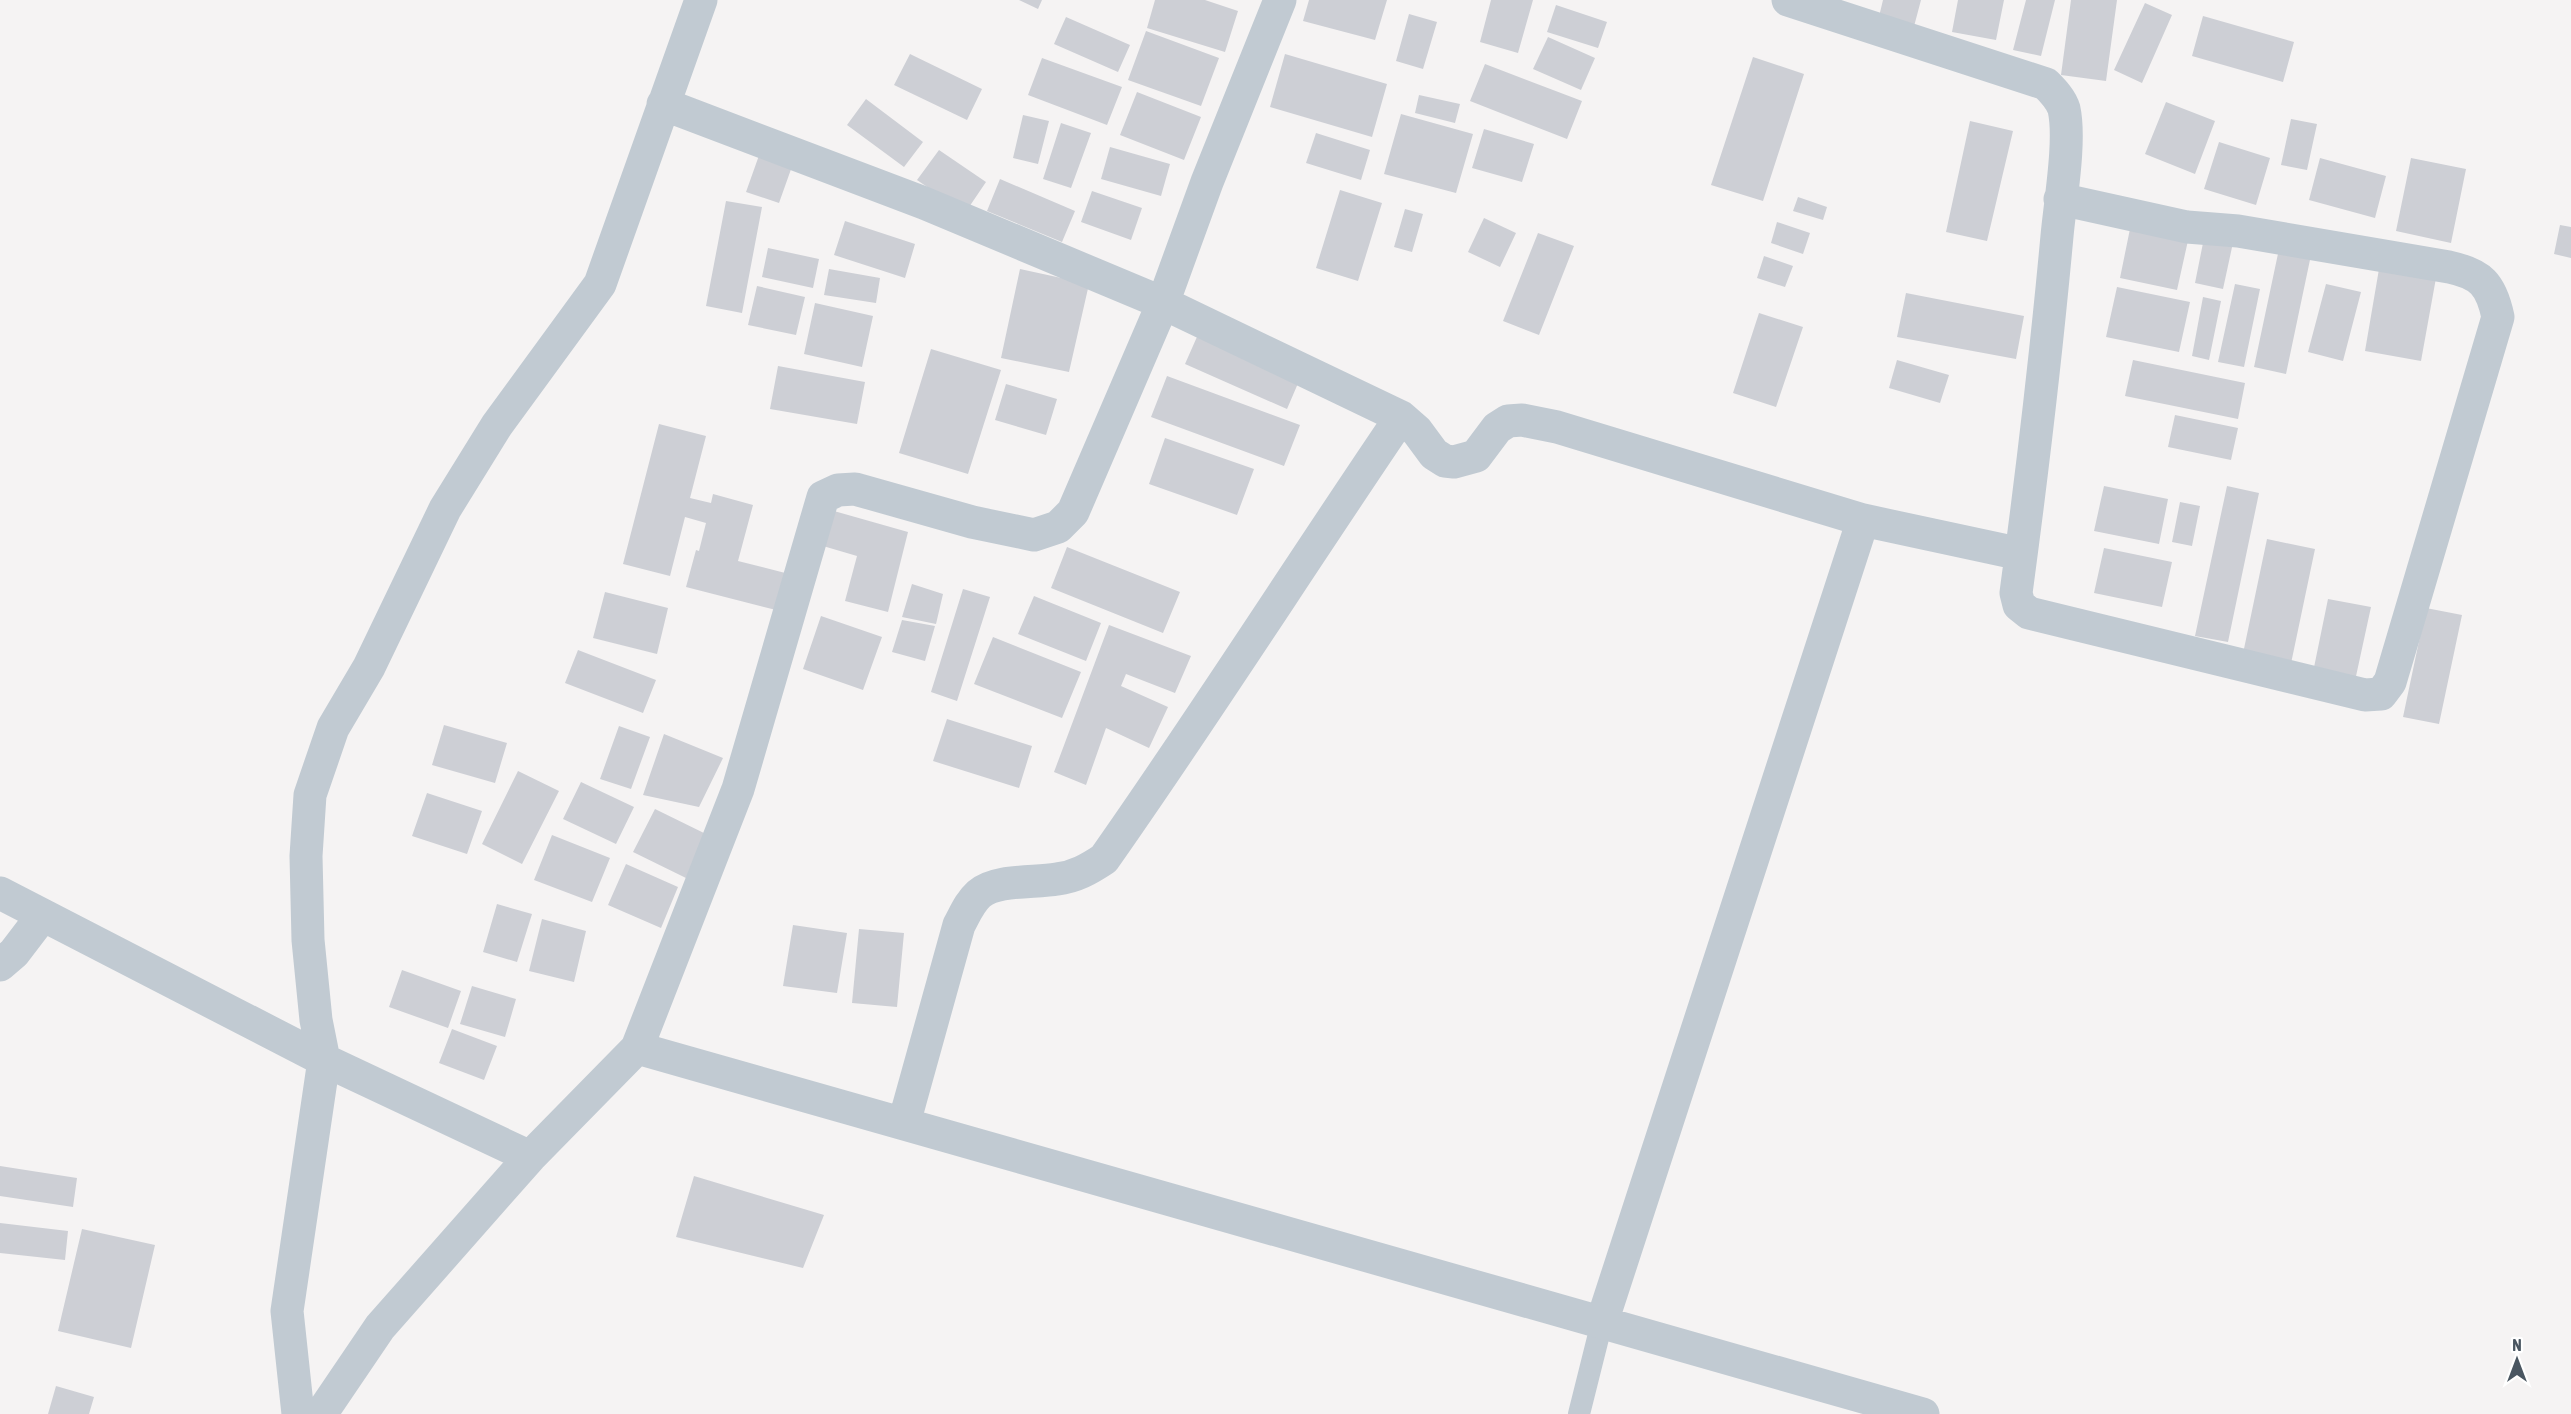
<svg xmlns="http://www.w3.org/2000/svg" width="2571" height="1414" font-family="'Asap Condensed',sans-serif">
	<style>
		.building { fill: #cdcfd5 }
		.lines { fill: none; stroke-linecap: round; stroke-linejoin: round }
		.service { stroke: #c1cad2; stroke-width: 22 }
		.minor { stroke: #c1cad2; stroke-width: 33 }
	</style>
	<rect width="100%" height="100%" fill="#f5f3f3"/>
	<path class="building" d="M1019 0H1042L1038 9Z
		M1155 0H1205L1238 11 1225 52 1147 28Z
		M1309 0H1387L1375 40 1303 21Z
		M1491 0H1533L1518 53 1480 42Z
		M1883 0H1921L1912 34 1877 25Z
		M1958 0H2004L1996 40 1952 32Z
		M2026 0H2055L2041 56 2013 50Z
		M2071 0H2117L2106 81 2061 75Z
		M2145 3 2172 15 2142 83 2114 70Z
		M1556 5 1607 22 1598 48 1547 32Z
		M1409 14 1437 22 1423 69 1396 61Z
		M2203 16 2294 42 2283 82 2192 56Z
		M1066 17 1130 45 1118 72 1054 44Z
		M1146 31 1219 58 1201 106 1128 80Z
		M1548 37 1595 58 1581 90 1533 69Z
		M910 54 982 89 967 120 894 85Z
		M1285 54 1387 84 1372 137 1270 107Z
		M1753 57 1804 74 1763 201 1711 185Z
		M1042 58 1122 87 1107 125 1028 95Z
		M1485 64 1582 101 1567 139 1470 101Z
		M1137 92 1201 117 1184 160 1120 135Z
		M1419 95 1460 104 1455 123 1415 113Z
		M866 99 923 142 904 167 847 125Z
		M2166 102 2215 121 2195 174 2145 154Z
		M1401 114 1473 134 1456 193 1384 174Z
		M1023 115 1049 121 1038 164 1013 158Z
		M2291 119 2317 124 2307 170 2281 165Z
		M1970 121 2013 131 1987 241 1946 232Z
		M1061 123 1091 133 1071 188 1043 179Z
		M1484 129 1534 144 1522 182 1472 168Z
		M1316 133 1370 150 1361 180 1306 163Z
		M2219 142 2270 158 2256 205 2204 189Z
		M762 147 795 158 779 203 746 192Z
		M1110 147 1170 164 1161 196 1101 179Z
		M939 150 986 182 965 213 917 180Z
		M2320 158 2386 176 2375 218 2309 200Z
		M2411 158 2466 169 2451 243 2396 231Z
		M1000 179 1075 211 1062 242 987 211Z
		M1340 190 1382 203 1358 281 1316 268Z
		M1092 191 1142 208 1131 240 1081 222Z
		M1798 197 1827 207 1823 220 1793 211Z
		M726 201 762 207 742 313 706 306Z
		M1405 209 1423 214 1412 252 1394 247Z
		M1484 218 1516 233 1500 267 1468 252Z
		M845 221 915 244 905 278 834 255Z
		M1777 222 1810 233 1803 254 1771 243Z
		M2131 224 2189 236 2177 290 2120 278Z
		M2560 225 2571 227V258L2554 254Z
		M1538 233 1574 246 1539 335 1503 321Z
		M2205 233 2234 238 2223 289 2195 283Z
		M768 248 819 259 813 288 762 277Z
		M2279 249 2311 255 2286 374 2254 367Z
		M1764 256 1793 266 1785 287 1757 278Z
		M829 269 880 278 876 303 824 295Z
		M1020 269 1089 284 1069 372 1001 358Z
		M2379 269 2436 278 2421 361 2365 351Z
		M2235 284 2260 289 2244 367 2218 362Z
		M2326 284 2361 292 2343 361 2308 352Z
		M757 286 805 297 796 335 748 325Z
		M2117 287 2190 302 2179 352 2106 337Z
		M1906 293 2024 316 2016 359 1897 337Z
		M2203 297 2221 301 2209 360 2192 356Z
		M815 303 873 316 862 367 804 354Z
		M1759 313 1803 327 1776 407 1733 393Z
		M1200 330 1302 374 1287 409 1185 364Z
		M931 349 1001 370 968 474 899 453Z
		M1897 360 1949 375 1940 403 1889 388Z
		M2133 360 2245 383 2238 419 2125 396Z
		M778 366 865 382 857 424 770 409Z
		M1167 376 1300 425 1284 466 1151 417Z
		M1006 384 1057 399 1046 435 995 420Z
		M2175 415 2238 428 2231 460 2168 447Z
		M659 424 706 436 690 498 711 503 713 494 753 505 738 561 793 575 784 612 686 587 696 550 699 551 706 523 685 517 670 576 623 564Z
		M1165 438 1254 469 1237 515 1149 484Z
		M2104 486 2168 499 2159 544 2094 531Z
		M2227 486 2259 493 2228 642 2195 636Z
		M2180 502 2200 506 2192 546 2172 542Z
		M834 511 908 532 888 612 845 601 857 556 823 546Z
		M2267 539 2315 549 2289 673 2241 663Z
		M1067 547 1180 592 1163 633 1051 588Z
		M2104 548 2172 562 2162 607 2094 593Z
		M912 584 943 594 936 624 902 617Z
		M963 589 990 597 957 701 931 692Z
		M605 592 668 608 657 654 593 638Z
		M1034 596 1101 623 1086 661 1018 634Z
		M2328 599 2371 607 2353 690 2311 682Z
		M2426 608 2462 615 2439 724 2403 717Z
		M821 616 882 637 863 690 803 669Z
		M902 620 935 626 925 661 892 652Z
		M1109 625 1191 656 1175 693 1126 674 1121 686 1168 707 1149 748 1106 728 1086 785 1054 772Z
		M993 637 1081 672 1062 718 974 684Z
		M578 650 656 680 643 713 565 683Z
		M947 719 1032 746 1019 788 933 761Z
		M444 725 507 743 495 783 432 765Z
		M619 726 650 737 631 789 600 779Z
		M664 734 723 758 699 807 643 795Z
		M518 771 559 791 522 864 482 844Z
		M581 782 634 807 616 844 563 819Z
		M427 793 482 811 467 854 412 836Z
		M655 809 708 835 686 878 633 852Z
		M552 835 610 858 592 902 534 880Z
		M626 864 678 887 661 928 608 905Z
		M497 904 532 914 517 962 483 952Z
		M542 919 586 931 574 982 529 971Z
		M793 925 847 933 837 993 783 986Z
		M859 929 904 933 897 1007 852 1003Z
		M402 970 461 991 448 1028 389 1007Z
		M472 986 516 999 505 1037 460 1024Z
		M452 1029 497 1046 484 1080 439 1063Z
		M0 1166 77 1178 73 1207 0 1196Z
		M694 1176 824 1215 803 1268 676 1237Z
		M0 1223 68 1231 65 1260 0 1253Z
		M82 1229 155 1245 131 1348 58 1331Z
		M56 1386 94 1397 89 1414H48Z"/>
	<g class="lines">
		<path class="service" d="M1579 1414 1602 1322"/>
		<path class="minor" d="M1788 0 2046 84C2053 91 2061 99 2064 109 2071 141 2060 202 2057 236 2046 356 2032 474 2016 593L2019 605 2029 613 2365 695 2381 694 2390 682 2498 317C2491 284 2481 274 2449 267L2238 231 2187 227 2060 199
			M663 104 924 203 1163 303 1401 417 1417 431 1434 454 1445 461 1454 462 1476 456 1497 428 1508 421 1522 420 1557 427 1863 520 2021 554
			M0 893 324 1060 530 1157
			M0 965 14 953 43 915
			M637 1048 1923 1414
			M904 1123 959 925C965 914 970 902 979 894 996 879 1035 883 1057 879 1075 877 1089 869 1104 859 1206 714 1301 564 1401 417
			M1602 1322 1863 520
			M298 1414 287 1311 324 1060 316 1020 308 940 306 856 310 795 333 728 369 667 445 509 497 425 600 284 701 0
			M321 1414 380 1327 530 1157 637 1048 738 789 823 497 838 490 855 489 972 522 1034 535 1058 527 1073 512 1163 303 1207 182 1280 0"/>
	</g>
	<g transform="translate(2517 1360)" stroke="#ffffff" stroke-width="4.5" paint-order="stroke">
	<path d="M0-4.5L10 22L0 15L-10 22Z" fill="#4a5661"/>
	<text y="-9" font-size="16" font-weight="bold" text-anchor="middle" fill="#4a5661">N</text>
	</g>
</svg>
